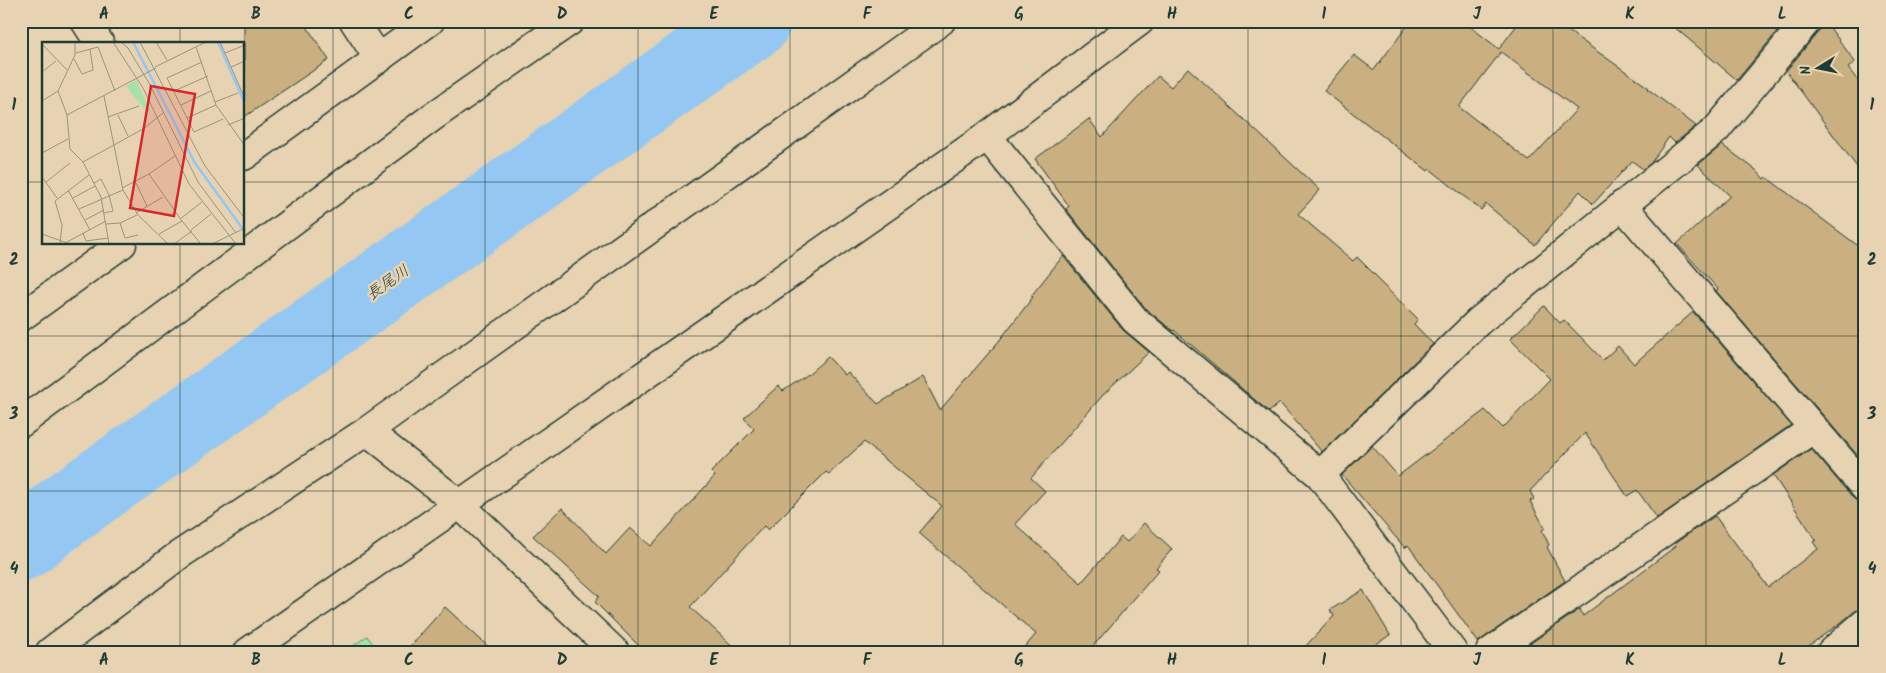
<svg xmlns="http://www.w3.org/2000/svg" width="1886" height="673" font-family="Kalam,'Klee One',sans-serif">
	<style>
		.green { fill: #a4e2a9; stroke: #62906e }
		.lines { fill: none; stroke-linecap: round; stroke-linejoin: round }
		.river { stroke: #94c8f2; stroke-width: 74 }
		.building { fill: #cab080; stroke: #1f3d34; fill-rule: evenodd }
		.street-casing { stroke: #1f3d34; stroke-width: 31 }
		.secondary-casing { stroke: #1f3d34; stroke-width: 31 }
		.street { stroke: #e7d2b1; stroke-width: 28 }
		.secondary { stroke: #e7d2b1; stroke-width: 28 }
		.grid { fill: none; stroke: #1f3d34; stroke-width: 1; stroke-opacity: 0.55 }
		.labels { text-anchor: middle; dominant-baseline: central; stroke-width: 5; stroke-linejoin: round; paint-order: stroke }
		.water-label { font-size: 16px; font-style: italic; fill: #25443e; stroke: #e7d2b1 }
		.inset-river { fill: none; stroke: #94c8f2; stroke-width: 2.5 }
		.inset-road { fill: none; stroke: #97967f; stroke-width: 1 }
		.view { fill: #d62828; fill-opacity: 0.15; stroke: #d62828; stroke-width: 2.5 }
		.inset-edge { fill: none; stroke: #1f3d34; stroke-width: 2.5 }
		.neatline { fill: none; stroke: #1f3d34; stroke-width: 2 }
		.grid-label { font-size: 16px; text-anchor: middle; font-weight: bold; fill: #1f3d34 }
	</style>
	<rect width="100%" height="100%" fill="#e7d2b1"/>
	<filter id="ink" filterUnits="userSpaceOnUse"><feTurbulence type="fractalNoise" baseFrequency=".02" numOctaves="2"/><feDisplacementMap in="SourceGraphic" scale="10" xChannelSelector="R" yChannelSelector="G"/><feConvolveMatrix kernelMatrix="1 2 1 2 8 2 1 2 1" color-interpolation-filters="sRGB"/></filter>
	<g filter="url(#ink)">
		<path class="green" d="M367 636 379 652H345Z"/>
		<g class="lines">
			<path class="river" d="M21 544 69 507 754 21"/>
		</g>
		<path class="building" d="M244 21H303L329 60 244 117Z
			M1411 21H1463L1499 49 1520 21H1554L1649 88 1648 89 1696 126 1675 143 1669 137 1651 163 1643 169 1632 161 1593 204 1580 191 1535 245 1486 204 1481 210 1430 169 1428 171 1324 91 1354 55 1374 70ZM1501 52 1577 109 1529 161 1459 107Z
			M1667 21H1786L1737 80Z
			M1822 21H1825L1855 62 1848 68 1865 90V178L1786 71 1819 31Z
			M1188 68 1320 190 1298 214 1353 261 1357 257 1380 280 1379 281 1418 319 1414 324 1433 344 1322 452 1280 403 1269 412 1174 330 1173 331 1146 309 1066 209 1069 206 1035 159 1089 119 1102 137 1158 76 1171 87Z
			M1722 145 1756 170 1764 179 1766 177 1865 251V464L1716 291 1718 289 1677 244 1730 196 1698 165Z
			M1063 256 1123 330 1149 352 1103 395 1031 478 1045 491 1015 524 1081 583 1121 537 1127 542 1144 523 1172 549 1156 568 1159 570 1088 652H1021L1036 634 919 533 942 506 864 442 829 474 826 472 768 530 764 526 690 607 739 652H645L595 602 599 596 533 536 562 508 606 554 630 528 651 546 715 476 711 472 754 429 744 418 778 386 783 391 807 375 828 357 845 375 848 372 878 404 923 377 940 410 999 341 1033 297 1031 296Z
			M1544 306 1560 323 1564 320 1603 360 1618 346 1634 364 1693 312 1791 425 1657 518 1637 490 1627 496 1585 433 1530 491 1534 499 1530 501 1545 528 1542 530 1549 545 1547 547 1565 581 1478 642 1408 545 1405 548 1342 475 1372 446 1398 476 1485 410 1503 428 1550 379 1510 339Z
			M1811 449 1853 498 1859 503H1865V607L1855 611 1839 624 1800 652H1518L1580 609 1583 616 1676 546 1675 543 1715 516 1768 587 1818 549 1813 542 1816 540 1773 475Z
			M1363 590 1390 635 1364 652H1300L1334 616 1330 610Z
			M445 607 494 652H405Z"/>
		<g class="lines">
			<g class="street-casing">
				<path id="street" d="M85 21 100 44
					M354 21 379 59
					M987 136 1135 320 1320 475
					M244 156 430 21
					M1622 205 1865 488
					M21 317 122 244
					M21 423 431 118 570 21
					M367 431 459 504 615 652
					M50 652 179 555 367 431 941 21
					M1453 652 1320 475 1478 322 1716 130 1807 21
					M1490 652 1814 428
					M1831 652 1865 623"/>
			</g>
			<g class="secondary-casing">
				<path id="secondary" d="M248 652 987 136 1140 21"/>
			</g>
			<use href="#street" class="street"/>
			<use href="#secondary" class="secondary"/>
		</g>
	</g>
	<path class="grid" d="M180 21V44M333 21V652M485 21V652M638 21V652M790 21V652M943 21V652M1096 21V652M1248 21V652M1401 21V652M1553 21V652M1706 21V652M21 182H44M244 182H1865M180 244V652M21 336H1865M21 491H1865"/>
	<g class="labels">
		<g class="water-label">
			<text transform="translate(388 283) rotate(-35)">長尾川</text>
		</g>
	</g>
	<g transform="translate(42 42)">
		<rect width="202" height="202" fill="#e7d2b1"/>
		<path d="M94 38 108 69 105 70 84 44Z" fill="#a4e2a9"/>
		<path class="inset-river" d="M91 0 153 121 203 190M176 0 203 62"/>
		<path class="inset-road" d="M33 0V13L16 49 25 73 28 107 41 120 59 155 67 202M71 0 101 46 147 142 194 202M79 0 86 6 107 41 156 140 194 191M98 0 163 124 203 177M114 0 125 18M178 0 203 57M0 2 25 28M154 5 174 63 203 104M34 11 56 5 73 49M183 11 203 3M32 17 40 32 51 28 48 7M160 20 125 36 152 90 181 77M113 25 164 0M189 25 203 19M0 30 14 19M132 49 166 34M62 54 81 148 96 173 126 202M0 59 16 49M173 60 196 51M139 63 169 49M25 73 114 26M76 73 86 94M66 75 97 64M145 76 174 63M186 83 203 76M0 111 26 97M41 120 101 87 121 71M107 132 133 114M0 135 15 156M93 139 105 164M4 140 28 121M52 141 59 137 67 153 71 169 62 171M80 146 107 132 140 179 117 192M26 148 48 188M31 156 53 144M37 167 81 148M94 171 121 155M138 177 160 160M43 178 62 168M140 179 159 202M78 181 95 173M64 182 78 181 83 196 96 193M149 188 169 172M41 191 44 199 66 196M0 192 28 202M25 200 64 179M18 202 20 183 13 159 47 133M132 202 150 189M170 202 203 186"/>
		<path class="view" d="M109 44 153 52 132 174 88 166Z"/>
		<rect width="202" height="202" class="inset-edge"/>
	</g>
	<rect width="1886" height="673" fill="none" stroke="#e7d2b1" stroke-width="55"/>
	<g transform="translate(1818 68) rotate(260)" stroke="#e7d2b1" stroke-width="4" paint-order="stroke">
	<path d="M0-4L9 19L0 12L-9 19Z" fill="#1f3d34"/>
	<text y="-8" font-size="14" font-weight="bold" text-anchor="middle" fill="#1f3d34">N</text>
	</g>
	<rect x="28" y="28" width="1830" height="618" class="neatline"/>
	<g class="grid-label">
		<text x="104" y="19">A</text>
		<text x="256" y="19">B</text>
		<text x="409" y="19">C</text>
		<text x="562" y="19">D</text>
		<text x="714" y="19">E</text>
		<text x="867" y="19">F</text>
		<text x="1019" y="19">G</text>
		<text x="1172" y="19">H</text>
		<text x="1324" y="19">I</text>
		<text x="1477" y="19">J</text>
		<text x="1630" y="19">K</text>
		<text x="1782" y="19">L</text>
		<text x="14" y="110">1</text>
		<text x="1872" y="110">1</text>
		<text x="14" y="265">2</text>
		<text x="1872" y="265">2</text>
		<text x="14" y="419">3</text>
		<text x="1872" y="419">3</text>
		<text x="14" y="574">4</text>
		<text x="1872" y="574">4</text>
		<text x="104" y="665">A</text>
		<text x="256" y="665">B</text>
		<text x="409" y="665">C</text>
		<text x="562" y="665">D</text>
		<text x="714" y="665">E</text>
		<text x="867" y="665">F</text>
		<text x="1019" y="665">G</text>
		<text x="1172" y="665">H</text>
		<text x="1324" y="665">I</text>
		<text x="1477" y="665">J</text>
		<text x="1630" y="665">K</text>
		<text x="1782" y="665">L</text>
	</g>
</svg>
